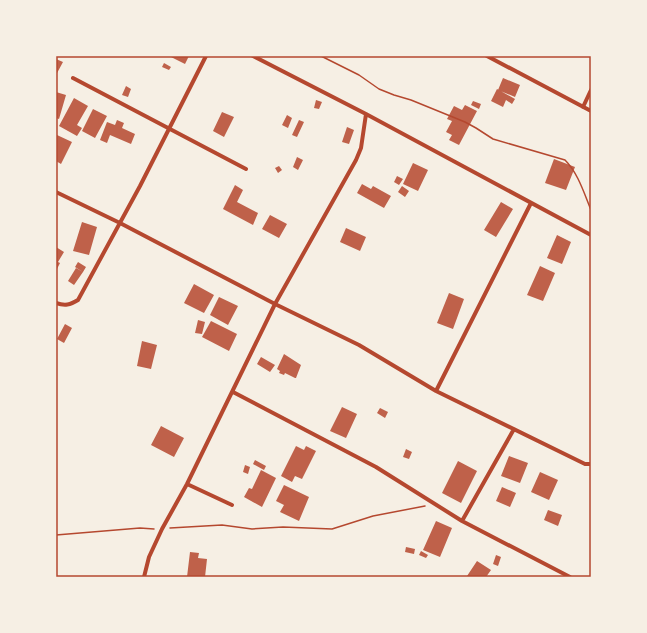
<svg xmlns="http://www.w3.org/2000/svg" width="647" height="633" font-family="Poppins,sans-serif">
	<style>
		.building { fill: #bf614a }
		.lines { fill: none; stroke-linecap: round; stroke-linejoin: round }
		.path { stroke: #b5482f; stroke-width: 1.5 }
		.minor { stroke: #b5482f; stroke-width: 4 }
		.neatline { fill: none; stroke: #b5482f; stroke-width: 1.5 }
	</style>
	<rect width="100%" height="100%" fill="#f6efe4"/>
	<path class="building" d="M172 56H189L185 64 171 57Z
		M56 59 63 62 56 75Z
		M164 63 171 67 169 70 162 67Z
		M503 78 520 85 515 97 498 90Z
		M126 86 131 89 128 97 122 95Z
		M497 89 515 99 512 104 506 100 503 107 491 101Z
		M56 92 66 95 59 119 56 118Z
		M74 98 88 106 77 125 82 128 77 136 59 126Z
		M316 100 322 102 319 109 314 108Z
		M473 101 481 104 479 109 471 105Z
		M465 105 477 111 459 145 449 140 452 135 446 132 452 121 447 119 454 106 462 110Z
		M93 109 107 116 95 138 82 131Z
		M222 112 234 117 224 137 213 131Z
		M287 115 292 118 288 128 282 125Z
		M117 120 124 123 122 128 135 134 131 144 110 135 107 143 100 140 107 122 115 125Z
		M299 120 304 122 297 137 292 135Z
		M347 127 354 130 349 144 342 142Z
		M57 135 72 142 61 164 56 161V138Z
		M297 157 303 160 298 170 293 167Z
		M554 159 575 167 566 190 545 183Z
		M413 163 428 170 418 191 403 184Z
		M279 166 282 170 278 173 275 168Z
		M397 176 403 179 399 185 394 182Z
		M362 184 371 189 373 186 391 196 384 208 357 193Z
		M235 185 243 190 237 202 258 213 253 225 223 209Z
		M402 186 409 191 405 197 398 192Z
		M501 202 513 209 496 237 484 230Z
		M270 215 287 224 279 238 262 229Z
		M82 222 97 227 89 255 73 251Z
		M346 228 366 237 360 251 340 242Z
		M557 235 571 242 562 264 547 258Z
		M56 247 64 252 58 262 60 263 56 271Z
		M78 262 86 267 83 272 75 267Z
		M540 266 555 273 543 301 527 295Z
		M76 268 83 272 74 285 68 281Z
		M194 284 214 295 204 313 184 303Z
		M449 293 464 299 453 329 437 323Z
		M219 297 238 306 228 325 210 315Z
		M198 320 205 322 202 334 195 333Z
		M211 321 237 334 229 351 202 337Z
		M65 324 72 328 64 343 57 339Z
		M142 341 157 345 151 369 137 366Z
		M284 354 301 365 296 378H295L285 373 284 375 279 373 280 371 277 369Z
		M261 357 275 365 270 372 257 364Z
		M342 407 357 414 346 438 330 431Z
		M380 408 388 412 385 418 377 413Z
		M161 426 184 438 174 457 151 445Z
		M296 446 304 450 306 446 316 451 302 479 295 476 292 482 281 476Z
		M406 449 412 452 409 459 403 457Z
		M509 456 528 463 520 483 501 476Z
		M255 460 266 466 264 470 253 464Z
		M458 461 477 471 461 503 442 493Z
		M245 465 250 467 248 474 243 472Z
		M261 470 276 478 262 507 244 497 249 488 252 489Z
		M540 472 558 480 549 500 531 492Z
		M284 485 309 497 299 521 280 512 284 505 276 501Z
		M502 487 516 493 510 507 496 501Z
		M548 510 562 515 558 526 544 520Z
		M436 521 452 528 440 557 423 550Z
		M406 547 415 549 414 554 405 552Z
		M421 551 428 555 426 558 419 555Z
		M190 552 199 553 198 558 207 559 205 577H187Z
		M496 555 501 557 498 566 493 564Z
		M477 561 491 570 486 577 467 576Z"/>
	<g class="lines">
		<path class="path" d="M321 56 359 75 379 89 394 95 411 100 465 122 476 128 493 139 565 160C578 173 584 193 591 210
			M170 528 222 525 252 529 283 527 332 529 373 516 425 506
			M56 535 140 528 154 529"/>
		<path class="minor" d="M253 56 366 114 591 235
			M487 56 591 111
			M73 78 246 169
			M583 107 591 90
			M56 192 120 223 275 304 359 345 436 391 585 464H591
			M56 303C65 306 70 305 78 300L140 186 206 56
			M436 391 531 203
			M233 392 376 467 462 521 570 577
			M187 484 232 505
			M462 521 514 429
			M144 577 149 557 162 529 187 484 275 304 356 160 361 148 366 114"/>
	</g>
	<rect width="647" height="633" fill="none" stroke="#f6efe4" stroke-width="114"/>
	<rect x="57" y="57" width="533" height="519" class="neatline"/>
</svg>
